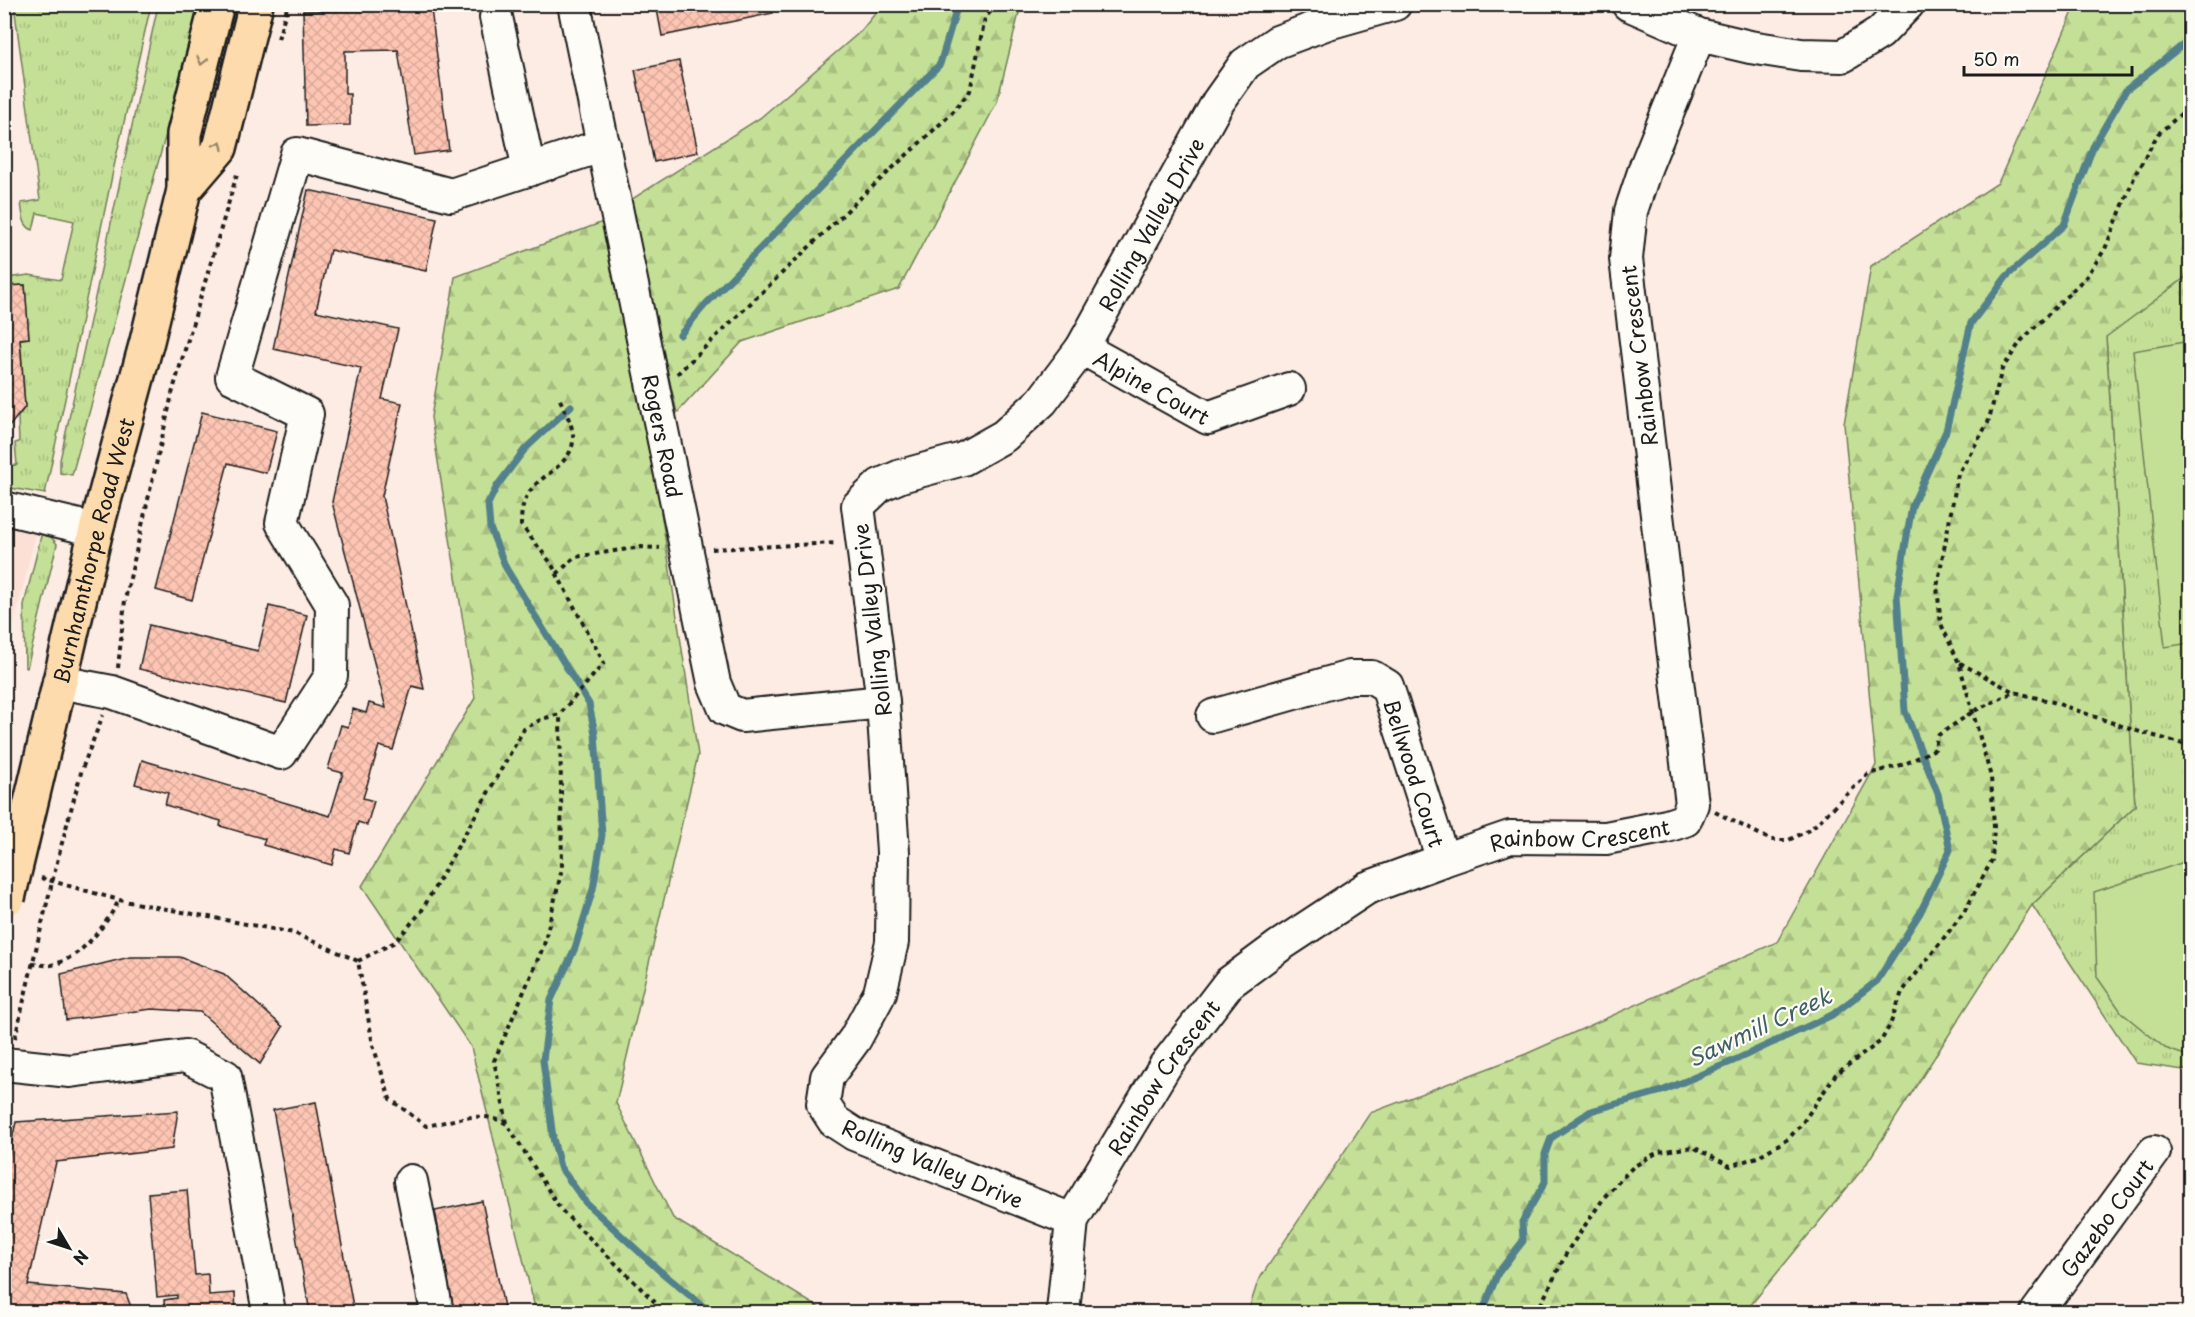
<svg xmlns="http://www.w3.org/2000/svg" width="2195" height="1317" font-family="'Playpen Sans',sans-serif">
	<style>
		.built { fill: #fde0d5 }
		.grass { fill: url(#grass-tufts); stroke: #707e59; stroke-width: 1.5 }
		.forest { fill: url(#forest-firs); stroke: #707e59; stroke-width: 1.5 }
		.pitch { fill: #c4df96; stroke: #707e59; stroke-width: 1.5 }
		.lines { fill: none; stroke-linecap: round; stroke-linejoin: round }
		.stream { stroke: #53818b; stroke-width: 7 }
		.building { fill: url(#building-cross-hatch); stroke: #1c1c1c; stroke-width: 1.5 }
		.minor-casing { stroke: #1c1c1c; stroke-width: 36 }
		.major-casing { stroke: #1c1c1c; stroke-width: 38 }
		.path { stroke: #1c1c1c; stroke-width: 4; stroke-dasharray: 4.5 4.5; stroke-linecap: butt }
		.minor { stroke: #fdfcf7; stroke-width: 32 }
		.major { stroke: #fedbac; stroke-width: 33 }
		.major-bridge-casing { stroke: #1c1c1c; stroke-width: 38; stroke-linecap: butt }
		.path-bridge { stroke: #1c1c1c; stroke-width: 4; stroke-dasharray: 4.5 4.5; stroke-linecap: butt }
		.major-bridge { stroke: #fedbac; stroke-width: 33 }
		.oneway { stroke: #98856b }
		.labels { text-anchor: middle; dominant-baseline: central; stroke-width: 4.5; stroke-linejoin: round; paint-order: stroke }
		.street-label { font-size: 21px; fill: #1c1c1c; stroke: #fdfcf7 }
		.water-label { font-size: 22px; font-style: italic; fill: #406066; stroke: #fdfcf7 }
	</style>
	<defs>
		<pattern id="grass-tufts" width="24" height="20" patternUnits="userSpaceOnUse" patternTransform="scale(1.5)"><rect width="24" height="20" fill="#c4df96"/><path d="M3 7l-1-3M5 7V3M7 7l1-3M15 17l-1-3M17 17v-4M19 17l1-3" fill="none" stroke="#a8bf81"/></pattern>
		<pattern id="forest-firs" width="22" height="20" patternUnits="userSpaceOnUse" patternTransform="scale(1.5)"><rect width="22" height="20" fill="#c4df96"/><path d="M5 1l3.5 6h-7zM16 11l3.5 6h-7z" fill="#a8bf81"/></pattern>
		<pattern id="building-cross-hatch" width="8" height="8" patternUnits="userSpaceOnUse" patternTransform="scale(1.5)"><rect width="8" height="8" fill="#fec5b3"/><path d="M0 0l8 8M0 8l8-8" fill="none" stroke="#d9a999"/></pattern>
	</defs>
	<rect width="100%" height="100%" fill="#fdece3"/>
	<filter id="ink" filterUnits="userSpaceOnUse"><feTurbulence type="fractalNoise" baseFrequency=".0167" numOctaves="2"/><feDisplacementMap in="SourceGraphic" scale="12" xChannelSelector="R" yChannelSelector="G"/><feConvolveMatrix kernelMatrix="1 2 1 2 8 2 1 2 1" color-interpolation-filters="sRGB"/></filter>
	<g filter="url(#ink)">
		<path class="built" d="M5 494 44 501 5 660Z"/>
		<path class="grass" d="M14 5H151L116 157 45 494 5 487 4 466 17 465 15 443 19 442 18 417 25 407 21 347 14 340 29 338 25 285 7 286V278L29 275 61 280 74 221 37 213 33 230C22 226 23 214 21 203L40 200Z
			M158 5H197L196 25 72 475 60 473V460Z
			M2190 274V1071L2136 1063 2032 905 2135 806 2106 336Z
			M42 532 51 537 57 544 27 668 25 667 24 605Z"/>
		<path class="forest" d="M882 5H1021L997 102 899 289 742 342 677 413 629 201 760 118 861 31Z
			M2076 5H2190V274L2106 337 2135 806 2032 905 1865 1166 1745 1312H1248L1258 1281 1370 1113 1526 1054 1777 942 1876 765 1844 424 1871 266 1998 183Z
			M603 222 650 439 698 755 616 1103 673 1218 826 1312H536L471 1047 362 886 475 698 431 417 455 277Z"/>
		<path class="pitch" d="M2190 341V643L2165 647 2133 351Z
			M2190 860V1057L2165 1048 2122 1013 2097 977 2094 892Z"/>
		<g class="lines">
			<path class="stream" d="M680 335 703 307 940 64 958 4
				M571 406 525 449 497 486 488 504 490 528 506 568 589 704 595 734 602 835 593 889 575 948 551 1000 543 1060 553 1138 560 1167 586 1203 660 1271 710 1312
				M1478 1312 1484 1308 1498 1273 1523 1241 1522 1222 1545 1182V1154L1551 1138 1591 1111 1662 1091 1733 1061 1832 1015 1877 981 1920 913 1950 850 1938 794 1905 711 1897 595 1912 506 1946 431 1971 323 2007 276 2064 225 2093 147 2126 90 2184 44 2190 41"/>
		</g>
		<path class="building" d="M656 4H772L773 13 662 36Z
			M431 9 449 150 414 155 398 50 345 51V94H350V125L306 126 303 11Z
			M679 61 698 152 654 162 635 70Z
			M308 190 437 218 426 271 330 250 316 311 398 329 382 399 402 403 382 496 424 689 412 686 393 750 379 746 363 798 374 801 367 825 358 822 349 853 336 849 332 865 263 845 265 839 220 826 221 821 165 805 168 793 135 784 142 760 330 816 343 773 328 769 341 725 348 727 353 709 366 713 369 703 386 708 332 502 361 368 273 349Z
			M25 285 29 338 20 339 25 407 4 433V286Z
			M202 412 277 431 266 473 228 463 192 600 156 590Z
			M269 606 307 615 286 703 139 669 149 625 258 651Z
			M130 957H180L224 974 283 1027 260 1064 200 1012 152 1009 66 1020 61 974Z
			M316 1102 354 1312H310L273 1110Z
			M178 1111 172 1149 56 1162 28 1285 126 1294 133 1312H4V1175L16 1122Z
			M187 1190 195 1275 208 1274 209 1295 235 1293 236 1312H165L164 1300 177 1298V1295L157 1297 148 1193Z
			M482 1201 505 1312H454L435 1211Z"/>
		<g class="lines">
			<g class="minor-casing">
				<g id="minor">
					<path id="s1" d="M574 4 714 683 725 709 742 716 883 702"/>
					<path d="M1628 4 1699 35 1750 47 1801 55 1843 56 1880 33 1908 4"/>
					<path d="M496 17 529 170"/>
					<path id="s2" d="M1082 348 1208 418 1289 389"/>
					<path d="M4 508 96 530"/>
					<path d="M59 682 112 692 281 753 331 676 332 605 282 523 307 414 232 377 297 154 451 195 604 145"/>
					<path id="s3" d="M1213 716 1350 677H1372L1387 686 1443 860"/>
					<path d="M4 1064 70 1071 185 1056 225 1076 269 1312"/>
					<path d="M411 1181 437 1312"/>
					<path id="s4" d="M1072 1220 854 1134 834 1121 823 1104 827 1077 855 1039 880 993 892 942 893 852 883 702 858 506 880 485 901 476 963 459 1004 436 1042 401 1082 348 1218 102 1245 64 1277 42 1328 23 1395 4"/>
					<path id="s5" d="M1063 1312 1072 1220 1165 1066 1229 983 1279 946 1367 888 1443 860 1510 837 1606 838 1667 826 1685 820 1692 804 1626 259 1631 211 1646 166 1699 35"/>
					<path id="s6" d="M2037 1312 2154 1152"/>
				</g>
			</g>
			<g class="major-casing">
				<g id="major">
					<path d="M184 190 220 148 256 4"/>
					<path id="s7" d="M21 844 96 530 147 341 184 190V134L217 4"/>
				</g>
			</g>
			<path class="path" d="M278 39 288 4
				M677 374 856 202 951 114 970 91 985 18 997 4
				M712 549 837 543
				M557 574 575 557 641 547 660 548
				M1960 663 2014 692 2053 702 2130 729 2183 744 2190 743
				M118 668 125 600 173 390 238 171
				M1715 812 1771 840H1789L1811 829 1868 774 1905 764 1935 749 1937 736 1974 711 2014 692
				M59 854 82 769 103 715
				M41 878 119 900 294 933 358 961 373 1045 390 1099 426 1126C454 1121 481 1109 507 1124L561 1210 665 1312
				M358 961 395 942 421 912 524 729 542 719 560 714 604 663 551 563 521 525C521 514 522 504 528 494 539 475 570 466 573 442 575 427 564 410 559 397
				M32 964C38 964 45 966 51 965 81 959 106 925 119 900
				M15 1038 46 907
				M507 1123 494 1061 544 945 562 869 560 714
				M1535 1312 1541 1304 1568 1250 1606 1195 1633 1167 1658 1152 1693 1147 1730 1166 1757 1157 1788 1139 1801 1125 1836 1074 1881 1041 1890 1025 1902 992 1964 912 1992 860 1994 827 1991 777 1959 663 1941 624 1937 587 1958 474 1988 423 2002 369 2021 341 2087 276 2105 249 2136 173 2158 134 2190 106"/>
			<use href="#minor" class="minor"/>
			<use href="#major" class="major"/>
			<g class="major-bridge-casing">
				<path id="major-bridge" d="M8 898 21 844"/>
			</g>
			<path class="path-bridge" d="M46 907 59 854"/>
			<use href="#major-bridge" class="major-bridge"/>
		</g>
		<defs><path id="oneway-chevron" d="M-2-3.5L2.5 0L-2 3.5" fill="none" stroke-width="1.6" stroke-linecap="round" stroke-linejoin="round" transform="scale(1.5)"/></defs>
		<g class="oneway">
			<use href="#oneway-chevron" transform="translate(202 61) rotate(104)"/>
			<use href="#oneway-chevron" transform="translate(219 145) rotate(-65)"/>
		</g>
	</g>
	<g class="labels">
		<g class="street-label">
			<text stroke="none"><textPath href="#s4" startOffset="1320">Rolling Valley Drive</textPath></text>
			<text transform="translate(1638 356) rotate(-97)">Rainbow Crescent</text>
			<text stroke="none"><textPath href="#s2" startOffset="80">Alpine Court</textPath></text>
			<text stroke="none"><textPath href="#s1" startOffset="441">Rogers Road</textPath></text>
			<text stroke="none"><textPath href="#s7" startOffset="302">Burnhamthorpe Road West</textPath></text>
			<text transform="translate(871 620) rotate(-97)">Rolling Valley Drive</text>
			<text stroke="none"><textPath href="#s3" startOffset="273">Bellwood Court</textPath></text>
			<text stroke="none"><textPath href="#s5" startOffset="766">Rainbow Crescent</textPath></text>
			<text stroke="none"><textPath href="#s5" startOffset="262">Rainbow Crescent</textPath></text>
			<text transform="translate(933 1163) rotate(23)">Rolling Valley Drive</text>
			<text stroke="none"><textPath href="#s6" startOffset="117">Gazebo Court</textPath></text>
		</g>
		<g class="water-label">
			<text transform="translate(1759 1026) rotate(-25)">Sawmill Creek</text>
		</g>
	</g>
	<rect width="2195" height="1317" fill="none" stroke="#fdfcf7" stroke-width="24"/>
	<rect x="12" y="12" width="2171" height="1293" fill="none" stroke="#1c1c1c" stroke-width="2" filter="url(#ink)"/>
	<g transform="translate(69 1248) rotate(129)" stroke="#fdfcf7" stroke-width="4.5" paint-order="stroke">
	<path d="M0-4.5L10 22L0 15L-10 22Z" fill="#1c1c1c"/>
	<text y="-9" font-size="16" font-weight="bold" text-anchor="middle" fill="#1c1c1c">N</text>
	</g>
	<path d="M1964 66v9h168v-9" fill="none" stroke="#1c1c1c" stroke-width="3"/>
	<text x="1973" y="66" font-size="18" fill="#1c1c1c" stroke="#fdfcf7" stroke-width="4.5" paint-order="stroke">50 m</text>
</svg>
